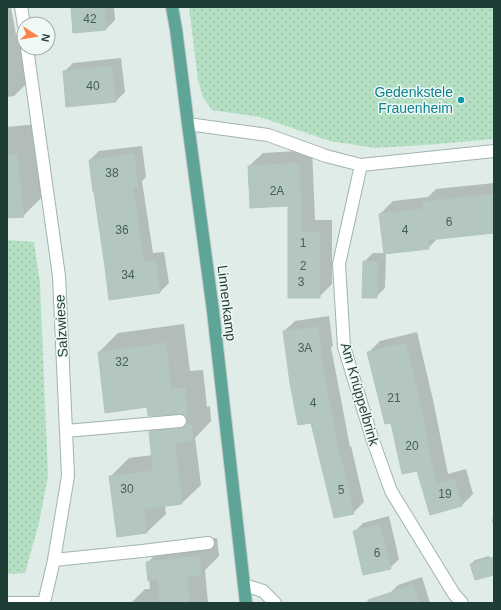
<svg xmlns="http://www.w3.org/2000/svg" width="501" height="610" font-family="Arial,sans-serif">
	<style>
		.park { fill: url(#park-dots) }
		.shadow { fill: #0003 }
		.building { fill: #b4c6c0; stroke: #b1c6be }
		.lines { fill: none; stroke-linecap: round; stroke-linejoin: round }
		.minor-casing { stroke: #a1b4ae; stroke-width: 14 }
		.major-casing { stroke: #c0c9c7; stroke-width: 14 }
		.minor { stroke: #fff; stroke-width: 12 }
		.major { stroke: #5fa597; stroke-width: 12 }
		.culture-dot { fill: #0f9aa8; stroke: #eff8f4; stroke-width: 1.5 }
		.labels { text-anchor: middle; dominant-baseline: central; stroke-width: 3; stroke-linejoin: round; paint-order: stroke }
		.number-label { font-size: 12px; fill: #445f58 }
		.culture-label { font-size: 14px; fill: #0d838f; stroke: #eff8f4; text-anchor: end }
		.street-label { font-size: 14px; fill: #1e3d36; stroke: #eff8f4 }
	</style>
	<defs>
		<pattern id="park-dots" width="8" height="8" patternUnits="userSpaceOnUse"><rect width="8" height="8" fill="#b5dfc3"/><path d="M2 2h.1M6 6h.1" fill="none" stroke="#9bc0a8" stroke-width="1.8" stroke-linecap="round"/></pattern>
	</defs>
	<rect width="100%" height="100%" fill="#dfece7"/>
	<path class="park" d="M189 7H493L494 139 425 145 375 148 330 141 260 117 212 110 203 97 198 80Z
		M7 240 34 242 40 284 48 476 39 523 25 573 7 574Z"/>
	<path class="shadow" d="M7 7H11L16 35 24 34V48L36 74 14 96 7 97Z
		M72 7H114L115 20 106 29 74 32Z
		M121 58 125 92 116 101 64 72 73 63Z
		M38 124 45 194 23 216 7 217V127Z
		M142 146 146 177 142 181 153 253 164 252 169 283 160 292 90 160 99 151Z
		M312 150 315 220H332V284L319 297 289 205 249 166 263 153Z
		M494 183V223L438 238 428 248 386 252 385 288 376 297 364 262 373 253H384L380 214 393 201 428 197 436 189Z
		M329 316 333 346 331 347 350 447 351 446 364 502 353 513 312 422 284 331 295 321Z
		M184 324 190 371 203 370 207 407 210 406 211 421 195 438 201 485 182 503 165 506 166 514 147 532 118 536 110 477 129 458 153 455 150 432 168 414 148 406 99 352 118 333Z
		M417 332 433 400 448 474 466 469 473 494 462 505 431 514 418 470 392 422 369 352 380 341Z
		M389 516 399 559 390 568 354 532 363 523Z
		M494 517V528L492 520Z
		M217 538 219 556 205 570 208 603H131L145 589H150L148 562 166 544Z
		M489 556 494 571 471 564 475 560Z
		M422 577 430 603H392L389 594 398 585Z"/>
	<path class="building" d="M71 7H104L106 30 73 33Z
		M112 66 116 102 66 107 63 71Z
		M17 154 24 217 7 218V155Z
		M134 154 138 187 133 188 144 262 156 260 160 293 109 300 105 267 94 192H93L89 160Z
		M299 163 302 232H320V298H288V206L250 208 248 166Z
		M494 194V233L428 240 429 249 384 254 379 214 422 209V202Z
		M363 261 378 262 377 298H362Z
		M318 327 322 357 321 358 340 457H341L354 514 334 518 311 423 298 425 290 383 283 331Z
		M166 343 171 389 185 388 188 425H191L193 441 175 443 182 504 144 509 147 533 117 537 109 476 153 471 149 431 181 428 187 424V420L184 414H180L148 416 147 407 105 413 98 352Z
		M406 343 422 412 436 485 454 479 462 506 430 515 417 471 402 474 391 423 385 424 367 352Z
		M380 525 391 569 363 575 353 531Z
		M199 556 201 575 187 577 189 603H159L158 580 148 581 146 562Z
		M494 557V575L475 580 470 564Z
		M413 585 419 603H368V600Z"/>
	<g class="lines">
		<g class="minor-casing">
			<path id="minor" d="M21 7 24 25
				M27 48 59 276 68 476 54 560 44 603
				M188 124 268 135 326 156 361 165 494 151
				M361 165 339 264 344 347 372 438 391 491 454 594 462 603
				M66 431 180 421
				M54 560 142 551 208 543
				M244 585 263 591 275 603
				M7 603H44"/>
		</g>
		<g class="major-casing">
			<path id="major" d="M172 7 176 29 188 124 213 311 246 603"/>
		</g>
		<use href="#minor" class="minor"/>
		<use href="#major" class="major"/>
	</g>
	<circle class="culture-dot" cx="461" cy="100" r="4"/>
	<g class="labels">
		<g class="number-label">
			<text x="90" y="19">42</text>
			<text x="93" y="86">40</text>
			<text x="112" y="173">38</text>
			<text x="277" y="191">2A</text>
			<text x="449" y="222">6</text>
			<text x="122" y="230">36</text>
			<text x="405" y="230">4</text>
			<text x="303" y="243">1</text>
			<text x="303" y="266">2</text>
			<text x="128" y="275">34</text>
			<text x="301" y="282">3</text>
			<text x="305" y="348">3A</text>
			<text x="122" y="362">32</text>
			<text x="394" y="398">21</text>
			<text x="313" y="403">4</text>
			<text x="412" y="446">20</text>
			<text x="127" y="489">30</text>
			<text x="341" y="490">5</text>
			<text x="445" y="494">19</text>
			<text x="377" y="553">6</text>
		</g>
		<g class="culture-label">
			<text x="453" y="92">Gedenkstele<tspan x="453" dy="16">Frauenheim</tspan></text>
		</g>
		<g class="street-label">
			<text transform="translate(227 303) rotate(83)">Linnenkamp</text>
			<text transform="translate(61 326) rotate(-93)">Salzwiese</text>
			<text transform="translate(360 394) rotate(74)">Am Knüppelbrink</text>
		</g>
	</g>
	<rect width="501" height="610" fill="none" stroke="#1e3d36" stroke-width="16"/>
	<g transform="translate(36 36) rotate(102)"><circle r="19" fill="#eff8f4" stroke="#9bada8"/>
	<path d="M0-3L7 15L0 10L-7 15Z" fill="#fe814a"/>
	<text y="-6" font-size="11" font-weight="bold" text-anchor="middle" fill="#1e3d36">N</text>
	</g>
</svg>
